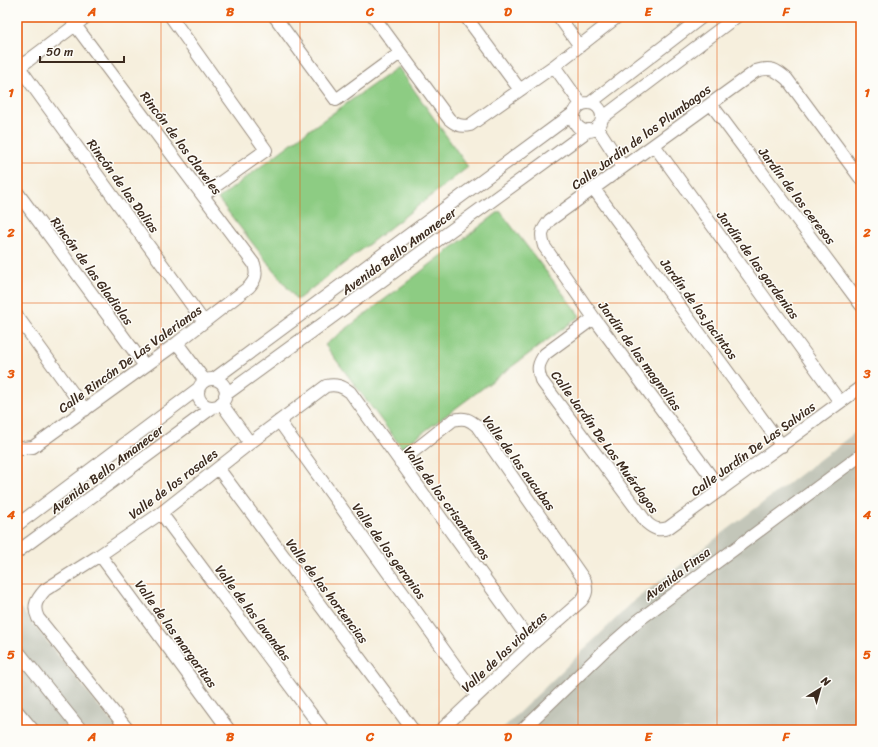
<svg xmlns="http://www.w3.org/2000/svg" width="878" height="747" font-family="Sriracha,sans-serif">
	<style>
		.industrial { fill: #c3c6b9 }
		.green { fill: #8dcc83; stroke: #647b50 }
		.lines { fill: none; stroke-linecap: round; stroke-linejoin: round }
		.minor-casing { stroke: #988c7e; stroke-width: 14 }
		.minor { stroke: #fff; stroke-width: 12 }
		.grid { fill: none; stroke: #e8590c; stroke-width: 1; stroke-opacity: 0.55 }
		.labels { text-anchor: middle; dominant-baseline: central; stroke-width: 3; stroke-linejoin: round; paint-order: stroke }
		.street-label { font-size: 13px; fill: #3b2a1e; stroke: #fdfcf7 }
		.neatline { fill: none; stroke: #e8590c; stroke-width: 1.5 }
		.grid-label { font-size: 13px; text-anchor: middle; font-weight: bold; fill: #e8590c }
	</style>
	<rect width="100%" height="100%" fill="#fdfcf7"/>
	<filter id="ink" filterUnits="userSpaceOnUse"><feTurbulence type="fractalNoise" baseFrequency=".025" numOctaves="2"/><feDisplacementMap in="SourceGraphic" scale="8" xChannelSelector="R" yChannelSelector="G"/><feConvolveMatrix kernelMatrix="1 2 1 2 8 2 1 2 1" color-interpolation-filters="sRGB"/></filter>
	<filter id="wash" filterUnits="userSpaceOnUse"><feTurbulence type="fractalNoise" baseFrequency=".012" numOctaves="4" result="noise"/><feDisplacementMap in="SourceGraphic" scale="16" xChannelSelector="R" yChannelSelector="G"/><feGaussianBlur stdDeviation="0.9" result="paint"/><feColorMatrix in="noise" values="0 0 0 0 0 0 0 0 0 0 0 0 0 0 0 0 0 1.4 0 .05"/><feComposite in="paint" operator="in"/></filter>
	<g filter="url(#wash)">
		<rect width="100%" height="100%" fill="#f6efdd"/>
		<path class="industrial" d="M861 428V730H501L635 600Z
			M17 604 118 730H17Z"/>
		<path class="green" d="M398 67 468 167 297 300 218 199 305 133Z
			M500 211 580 316 402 448 325 345Z"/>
	</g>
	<g filter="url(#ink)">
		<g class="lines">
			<g class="minor-casing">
				<path id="minor" d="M171 17 266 150 203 195
					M275 17 336 100 400 53
					M374 17 449 119C456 125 461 127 470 125L554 66 617 17
					M466 17 520 90
					M559 17 580 46
					M554 66 581 104
					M19 67 204 322
					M17 69 86 17
					M590 103 702 17
					M574 117a14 14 0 1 1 28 0a14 14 0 1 1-28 0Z
					M711 104 861 305
					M602 118 736 17
					M597 127 623 167
					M654 145 840 402
					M594 189 782 446
					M17 192 145 366
					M17 316 85 410
					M594 318 545 354C538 364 537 369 541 380L647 523C654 529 659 531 668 528L861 387
					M177 343 205 381
					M214 379 575 112
					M198 393a14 14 0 1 1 28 0a14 14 0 1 1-28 0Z
					M225 395 589 130
					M221 403 250 443
					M279 421 477 696
					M17 446 23 448 33 447 177 343 249 287C256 279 257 274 254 264L75 25
					M400 462 453 420C464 417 469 419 477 426L585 581C587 590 587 594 581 601L532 644 441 730
					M218 468 413 730
					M721 490 594 318 544 246C540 233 542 230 550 220L756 71C771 66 776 70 787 79L861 179
					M161 513 323 730
					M17 525 199 388
					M17 552 213 407
					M100 555 229 730
					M17 650 81 730
					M17 711 33 730
					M128 730 38 618C32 606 37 599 45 590L100 555 161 513 250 443 326 386C336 384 342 386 350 392L532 644
					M522 730 606 649 639 620 861 455"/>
			</g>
			<use href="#minor" class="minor"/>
		</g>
	</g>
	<path class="grid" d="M161 17V730M300 17V730M439 17V730M578 17V730M717 17V730M17 163H861M17 303H861M17 444H861M17 584H861"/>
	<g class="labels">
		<g class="street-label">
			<text transform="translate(641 137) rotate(-36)">Calle Jardín de los Plumbagos</text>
			<text transform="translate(181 143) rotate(53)">Rincón de los Claveles</text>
			<text transform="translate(123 186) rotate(54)">Rincón de las Dalias</text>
			<text transform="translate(797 196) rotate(53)">Jardín de los ceresos</text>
			<text transform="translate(399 251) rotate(-36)">Avenida Bello Amanecer</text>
			<text transform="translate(758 265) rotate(54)">Jardín de las gardenias</text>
			<text transform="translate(92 271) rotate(54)">Rincón de las Gladiolas</text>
			<text transform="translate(699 309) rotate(54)">Jardín de los jacintos</text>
			<text transform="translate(640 356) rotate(54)">Jardín de las magnolias</text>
			<text transform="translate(130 359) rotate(-36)">Calle Rincón De Las Valerianas</text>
			<text transform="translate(605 442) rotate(54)">Calle Jardín De Los Muérdagos</text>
			<text transform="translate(753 449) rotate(-36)">Calle Jardín De Las Salvias</text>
			<text transform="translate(519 463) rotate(54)">Valle de las aucubas</text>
			<text transform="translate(107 469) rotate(-37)">Avenida Bello Amanecer</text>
			<text transform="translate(173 484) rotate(-37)">Valle de los rosales</text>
			<text transform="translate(447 503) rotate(54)">Valle de los crisantemos</text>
			<text transform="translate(389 551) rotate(54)">Valle de los geranios</text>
			<text transform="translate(677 574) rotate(-37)">Avenida Finsa</text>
			<text transform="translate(327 591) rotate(53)">Valle de las hortencias</text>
			<text transform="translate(253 613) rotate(53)">Valle de las lavandas</text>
			<text transform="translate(176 634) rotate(54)">Valle de las margaritas</text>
			<text transform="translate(504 652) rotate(-43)">Valle de las violetas</text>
		</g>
	</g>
	<rect width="878" height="747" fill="none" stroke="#fdfcf7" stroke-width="44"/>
	<g transform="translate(820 689) rotate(37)" stroke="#fdfcf7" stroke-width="3" paint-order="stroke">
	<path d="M0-3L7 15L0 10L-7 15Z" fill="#3b2a1e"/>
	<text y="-6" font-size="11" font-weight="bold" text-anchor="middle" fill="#3b2a1e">N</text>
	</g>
	<path d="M40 56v6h84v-6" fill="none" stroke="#3b2a1e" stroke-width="2"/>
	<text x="46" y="56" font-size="12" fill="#3b2a1e" stroke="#fdfcf7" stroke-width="3" paint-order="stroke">50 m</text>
	<rect x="22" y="22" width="834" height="703" class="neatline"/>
	<g class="grid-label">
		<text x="92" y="16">A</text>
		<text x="230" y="16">B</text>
		<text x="370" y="16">C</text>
		<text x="508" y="16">D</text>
		<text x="648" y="16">E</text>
		<text x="786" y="16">F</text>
		<text x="11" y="97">1</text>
		<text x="867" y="97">1</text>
		<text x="11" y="237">2</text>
		<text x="867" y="237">2</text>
		<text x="11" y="378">3</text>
		<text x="867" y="378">3</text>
		<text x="11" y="519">4</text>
		<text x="867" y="519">4</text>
		<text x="11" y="659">5</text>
		<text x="867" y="659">5</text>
		<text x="92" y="741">A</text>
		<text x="230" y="741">B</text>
		<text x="370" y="741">C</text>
		<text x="508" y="741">D</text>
		<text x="648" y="741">E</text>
		<text x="786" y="741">F</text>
	</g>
</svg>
